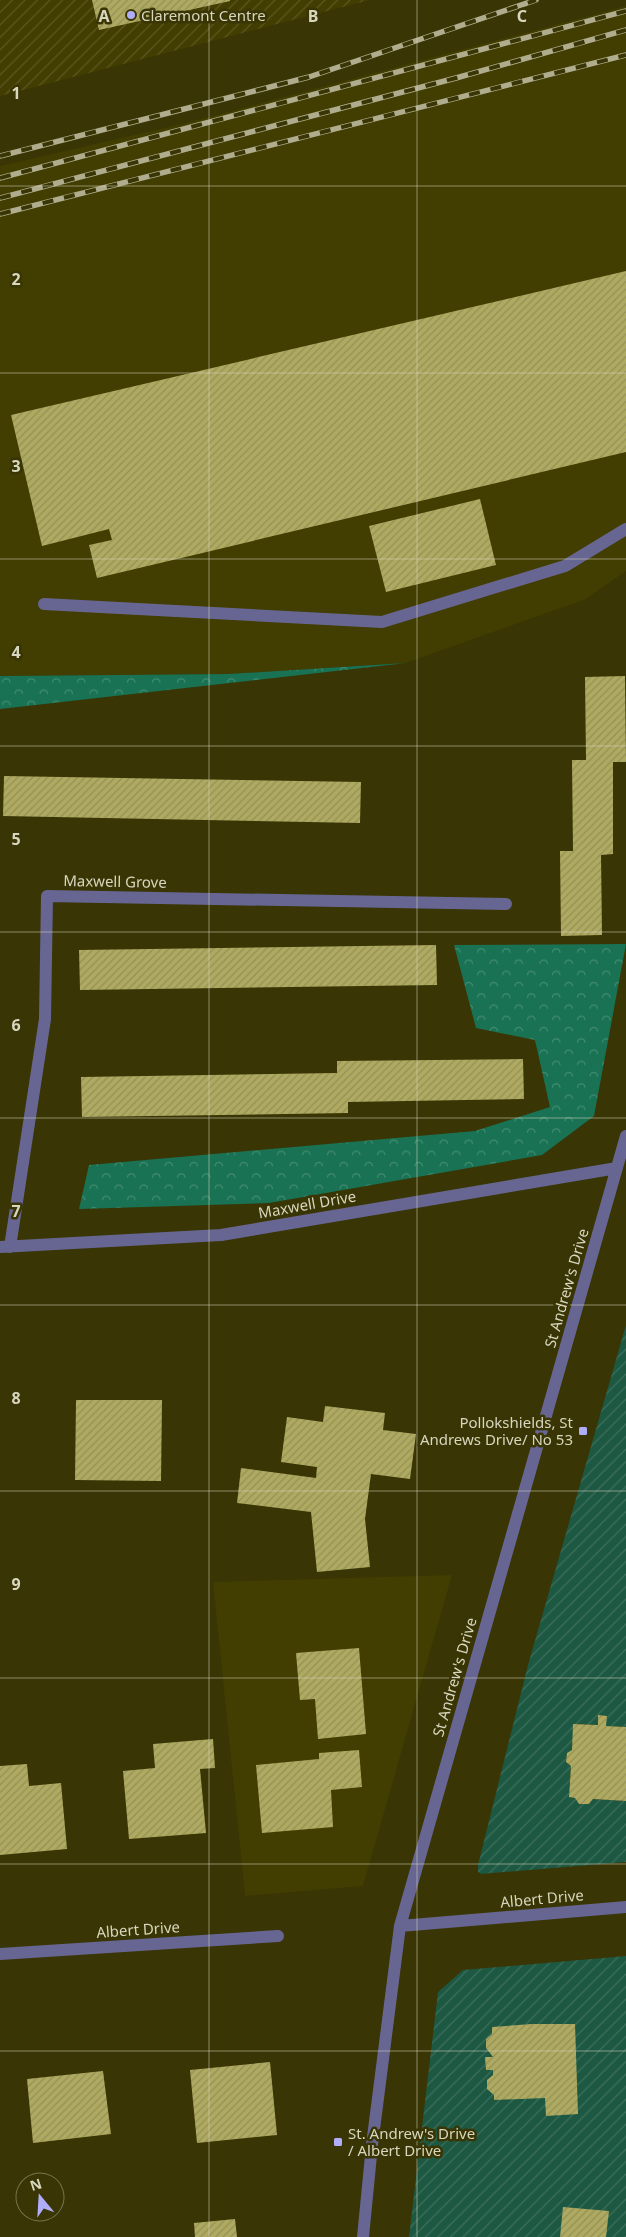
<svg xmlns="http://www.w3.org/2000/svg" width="626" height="2237" font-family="'Noto Sans',sans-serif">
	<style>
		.built { fill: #423d00 }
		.industrial { fill: url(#industrial-furrows) }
		.forest { fill: url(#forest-crowns) }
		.garden { fill: url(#garden-furrows) }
		.building { fill: url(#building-hatch) }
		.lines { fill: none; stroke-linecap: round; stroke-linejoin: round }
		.minor { stroke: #676693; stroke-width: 12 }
		.rail-casing { stroke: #afad8e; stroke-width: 5.5 }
		.rail { stroke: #393504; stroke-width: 4; stroke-dasharray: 11; stroke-linecap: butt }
		.grid { fill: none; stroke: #d7d6be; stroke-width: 1; stroke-opacity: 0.55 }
		.poi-dot { fill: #b0aefa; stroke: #393504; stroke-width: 2 }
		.labels { text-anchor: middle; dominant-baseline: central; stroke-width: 5; stroke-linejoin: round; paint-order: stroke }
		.poi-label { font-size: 15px; fill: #d7d6be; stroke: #393504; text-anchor: start }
		.street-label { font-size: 15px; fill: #d7d6be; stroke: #393504 }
		.grid-label { font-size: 16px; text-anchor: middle; font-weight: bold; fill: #d7d6be; stroke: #393504; stroke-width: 5; stroke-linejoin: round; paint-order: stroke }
	</style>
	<defs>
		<pattern id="industrial-furrows" width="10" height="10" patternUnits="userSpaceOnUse" patternTransform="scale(1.25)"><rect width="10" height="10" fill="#423d00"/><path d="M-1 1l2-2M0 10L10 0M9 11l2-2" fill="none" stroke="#5d5823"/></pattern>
		<pattern id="forest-crowns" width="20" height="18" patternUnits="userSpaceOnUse" patternTransform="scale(1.25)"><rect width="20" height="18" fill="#187253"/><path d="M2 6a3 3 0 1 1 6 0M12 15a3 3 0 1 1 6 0" fill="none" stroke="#448c72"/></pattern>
		<pattern id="garden-furrows" width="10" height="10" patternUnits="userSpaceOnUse" patternTransform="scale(1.25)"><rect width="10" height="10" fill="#1d5842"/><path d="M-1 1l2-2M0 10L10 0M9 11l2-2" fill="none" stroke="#3d6f5c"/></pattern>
		<pattern id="building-hatch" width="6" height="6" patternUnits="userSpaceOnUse" patternTransform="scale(1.25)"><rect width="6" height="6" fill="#afaa61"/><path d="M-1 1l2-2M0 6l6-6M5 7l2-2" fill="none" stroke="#939057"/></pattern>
	</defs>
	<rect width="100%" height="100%" fill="#393504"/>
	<path class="built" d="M626 6V571L586 599 406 663 228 674 0 676V166L186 123Z
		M452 1575 363 1886 245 1896 213 1582Z"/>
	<path class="industrial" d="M0 0H370L0 96Z"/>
	<path class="forest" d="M406 663 0 709V676L228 674Z
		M626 944 594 1116 542 1155 269 1203 79 1209 89 1165 475 1131 550 1107 535 1040 476 1028 454 945Z"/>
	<path class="garden" d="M626 1325V1727L606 1726 598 1715V1725L574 1724 572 1750 567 1753 566 1762 571 1766 569 1797 575 1798 579 1804H589L593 1799 626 1801V1862L481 1874 478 1872V1865L528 1665Z
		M626 1956V2237H409L438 1992 463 1970Z"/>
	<path class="building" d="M92 0H230V1L99 30Z
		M626 271V452L97 578 89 545 112 540 109 529 42 546 11 415Z
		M480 499 496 565 386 592 369 526Z
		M625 676 626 762H613V854L601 855 602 935 561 936 560 851H573L572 760H586L585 677Z
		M4 776 361 782 360 823 3 816Z
		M436 945 437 985 80 990 79 950Z
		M523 1059 524 1099 348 1102V1113L82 1117 81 1077 337 1073V1061Z
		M76 1400H162L161 1481 75 1480Z
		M325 1406 385 1413 383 1430 416 1434 410 1479 371 1474 365 1519 370 1567 317 1572 311 1512 237 1503 241 1468 316 1478 317 1467 281 1462 287 1417 323 1422Z
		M359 1648 366 1734 318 1739 315 1699 300 1700 296 1653Z
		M598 1715 607 1716 606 1726 626 1727V1801L593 1799 589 1804H579L575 1798 569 1797 571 1766 566 1762 567 1753 572 1750 573 1724 598 1725Z
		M213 1739 215 1768 200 1769 206 1833 129 1839 123 1771 155 1768 153 1744Z
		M359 1750 362 1787 331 1790 333 1827 262 1833 256 1765 319 1759V1753Z
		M27 1764 29 1786 61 1783 67 1849 0 1855V1766Z
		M532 2024H575L578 2114 546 2116 545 2098 494 2100V2095L487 2089V2080L493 2075V2070H486L485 2057H493L486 2048V2039L492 2034V2027Z
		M270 2062 277 2135 197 2143 190 2070Z
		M103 2071 111 2134 33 2143 27 2079Z
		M563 2207 609 2211 606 2237H560Z
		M235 2219 237 2237H195L194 2223Z"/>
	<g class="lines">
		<path class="minor" d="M44 604 382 622 565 566 626 529
			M0 1247 221 1235 617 1168
			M10 1247 45 1019 47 896 506 904
			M400 1926 626 1907
			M0 1954 278 1936
			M363 2237 372 2145 400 1926 626 1136"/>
		<g class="rail-casing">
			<path id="rail" d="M0 156 309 77 536 0
				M0 178 626 11
				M0 198 456 78 626 30
				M0 214 626 55"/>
		</g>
		<use href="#rail" class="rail"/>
	</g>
	<path class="grid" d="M209 0V2237M417 0V2237M0 186H626M0 373H626M0 559H626M0 746H626M0 932H626M0 1118H626M0 1305H626M0 1491H626M0 1678H626M0 1864H626M0 2051H626"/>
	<g class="poi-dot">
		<circle cx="131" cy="15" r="5"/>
		<rect x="578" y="1426" width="10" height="10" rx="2.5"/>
		<rect x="333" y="2137" width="10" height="10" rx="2.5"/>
	</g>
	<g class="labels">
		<g class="poi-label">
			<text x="141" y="15">Claremont Centre</text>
			<text x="573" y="1422" text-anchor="end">Pollokshields, St<tspan x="573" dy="17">Andrews Drive/ No 53</tspan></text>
			<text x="348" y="2133">St. Andrew's Drive<tspan x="348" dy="17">/ Albert Drive</tspan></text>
		</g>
		<g class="street-label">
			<text transform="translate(115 881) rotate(1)">Maxwell Grove</text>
			<text transform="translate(307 1204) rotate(-10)">Maxwell Drive</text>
			<text transform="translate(566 1288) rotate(-74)">St Andrew's Drive</text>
			<text transform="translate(454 1677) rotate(-74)">St Andrew's Drive</text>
			<text transform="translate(542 1898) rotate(-5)">Albert Drive</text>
			<text transform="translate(138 1929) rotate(-4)">Albert Drive</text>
		</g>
	</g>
	<g class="grid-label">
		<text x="104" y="22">A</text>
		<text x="313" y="22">B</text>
		<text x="522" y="22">C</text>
		<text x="16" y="99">1</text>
		<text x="16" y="285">2</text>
		<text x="16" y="472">3</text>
		<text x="16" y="658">4</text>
		<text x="16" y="845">5</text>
		<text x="16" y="1031">6</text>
		<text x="16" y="1217">7</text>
		<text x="16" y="1404">8</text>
		<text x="16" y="1590">9</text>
	</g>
	<g transform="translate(40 2197) rotate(342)"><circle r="24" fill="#393504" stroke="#78754e"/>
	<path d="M0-4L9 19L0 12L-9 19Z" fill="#b0aefa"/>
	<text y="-8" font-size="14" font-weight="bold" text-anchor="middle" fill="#d7d6be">N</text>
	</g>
</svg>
